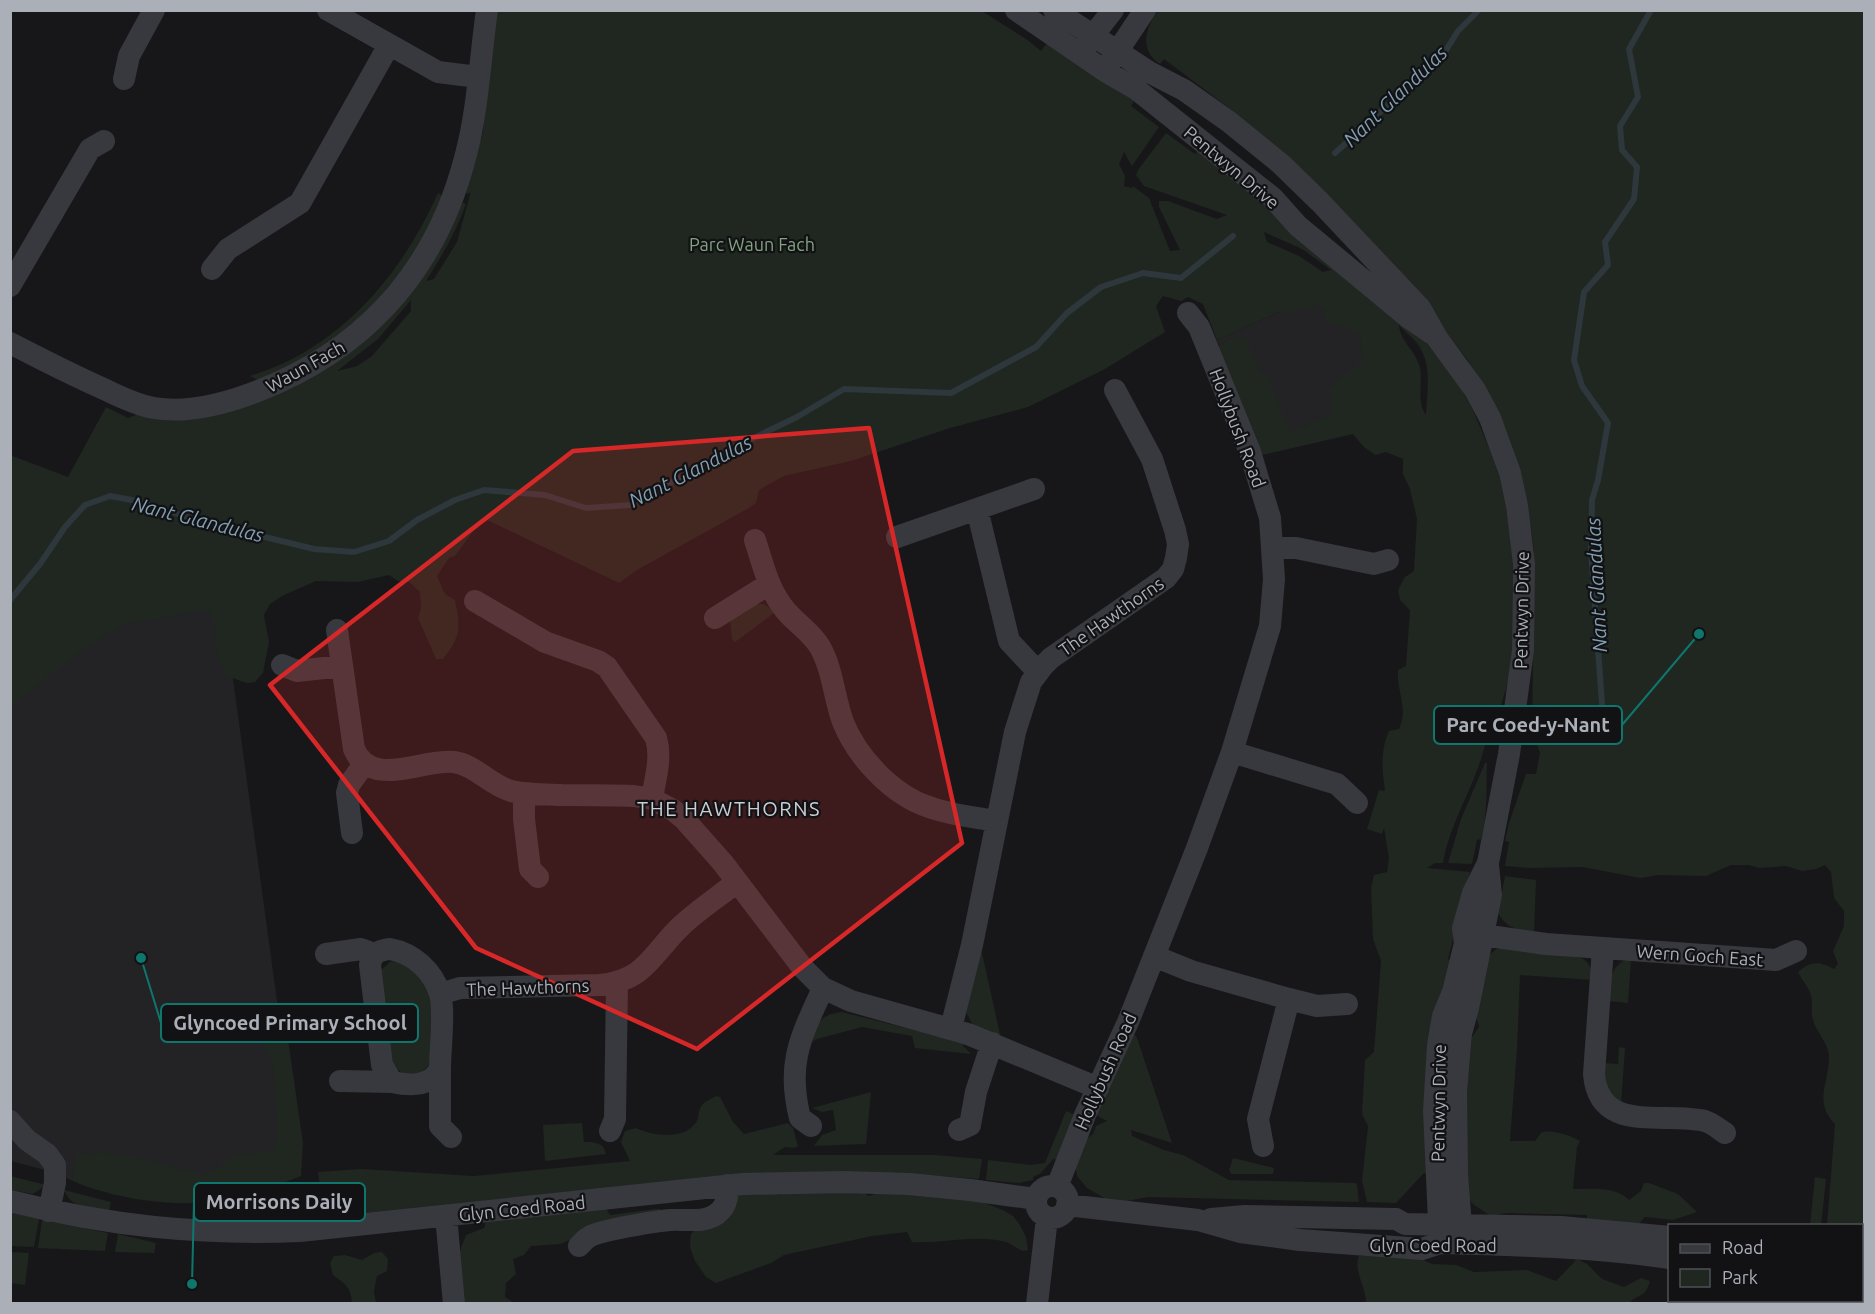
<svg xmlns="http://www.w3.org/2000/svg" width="1875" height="1314" font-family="Ubuntu,sans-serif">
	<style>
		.built { fill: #232326 }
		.green { fill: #1f2720; fill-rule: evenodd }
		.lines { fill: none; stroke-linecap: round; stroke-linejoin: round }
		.stream { stroke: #2d373c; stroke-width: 6 }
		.minor { stroke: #38393e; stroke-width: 22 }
		.marked { fill: #d62828; fill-opacity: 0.2; stroke: #d62828; stroke-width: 4.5; stroke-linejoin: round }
		.labels { text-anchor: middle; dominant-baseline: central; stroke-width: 4.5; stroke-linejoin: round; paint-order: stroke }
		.street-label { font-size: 18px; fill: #aaafb8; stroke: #121214 }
		.park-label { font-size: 18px; fill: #82a281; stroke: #121214 }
		.water-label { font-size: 20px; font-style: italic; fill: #829fb2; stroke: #121214 }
		.neighbourhood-label { font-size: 20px; letter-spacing: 1.5px; fill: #caced4; stroke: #121214 }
		.leader { fill: none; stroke: #0f766e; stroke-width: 2 }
		.callout-dot { fill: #0f766e; stroke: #121214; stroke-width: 2 }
		.callout { fill: #121214; stroke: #0f766e; stroke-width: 2 }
		.callout-label { font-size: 20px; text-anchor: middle; font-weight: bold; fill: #aaafb8 }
	</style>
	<rect width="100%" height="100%" fill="#171719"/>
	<path class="built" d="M1333 288 1403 391 1262 446 1217 340Z
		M222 599 301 1176 239 1198 73 1181 56 1173 11 1161V695L124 619Z"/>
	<path class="green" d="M1158 10 1864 11V1274H1862V1226L1827 1225 1835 1124C1813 1102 1829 1083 1829 1058 1830 1045 1816 1032 1813 1020 1810 1011 1814 1001 1810 992 1807 985 1801 979 1798 972 1811 961 1819 961 1834 969L1838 964 1833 951 1844 926V911L1834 898 1831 872 1825 865 1816 869 1802 871 1786 866 1760 868 1748 865H1731L1706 876 1658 875 1640 878 1583 867 1530 868 1505 866 1509 842 1505 841 1509 823 1526 774H1536L1540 753 1537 744H1532L1534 551 1531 528 1485 388 1467 359 1431 313 1233 111 1164 59 1160 64C1139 50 1145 29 1158 10Z
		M495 11H982L1026 39 1041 51 1047 43 1134 101 1131 106 1159 127 1132 166 1124 152 1119 164 1125 176 1124 186 1132 188 1133 186 1149 198 1170 251 1180 250 1159 207V201H1168L1217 219 1227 215 1144 186 1136 175 1138 170 1166 133 1195 154 1200 149 1427 343 1460 387 1472 408 1492 455 1500 479 1506 507 1513 560 1512 652 1509 679 1492 735 1487 734C1480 780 1451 817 1443 863H1435L1427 868 1470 872 1448 959 1451 961 1429 1172 1423 1174 1396 1203 1367 1202 1362 1181 1368 1126 1362 1114 1365 1060 1374 1052 1381 961 1373 939 1371 888 1374 875 1387 872 1389 858 1384 828 1382 834 1367 829 1379 790 1385 791C1382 770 1380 751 1389 731L1399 729C1409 707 1396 691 1398 670L1406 666 1410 610 1400 600 1398 590 1405 577 1414 571 1417 519 1410 489 1403 474V459L1386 452 1375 455 1364 447 1353 434 1258 456 1214 350 1226 341 1238 336 1247 341 1260 371 1268 379 1290 432 1332 415 1330 402 1331 389 1363 359 1360 335C1350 328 1336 326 1324 320L1325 311 1318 305 1286 313 1279 312 1217 340 1203 304 1188 297 1181 301 1163 296 1156 306 1165 332 1105 369 1028 407 950 428 851 461 784 476 759 490 756 503 749 508 637 570 619 583 483 518 455 556 449 558 437 576 445 594 455 600C461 628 461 636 443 659H436L418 618 421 608 420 592 409 582 398 581 389 575 358 582 316 581 284 595 270 604 264 615 269 642 263 673 255 682 247 683 226 676 215 647 214 624 208 610 120 625 77 654 11 706 10 455 68 477 106 407 128 418 140 413 316 373 460 201 466 204C456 232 442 256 426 281L434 279 457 242 471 191 469 194 463 192 478 140H481L483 131ZM1264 232 1302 249 1331 270 1323 272 1299 256 1267 242ZM411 300V311L372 356 357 366 337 371 378 339ZM1399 325C1404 331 1411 336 1416 342 1433 362 1427 391 1426 415 1416 402 1423 383 1420 368 1416 350 1400 342 1399 325Z
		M438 193 444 197 427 234 387 294 327 348 260 381 250 376C339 349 401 276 438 193Z
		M756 604H764L774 611 773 614 735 642 732 640 730 620Z
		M1485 763H1487C1486 789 1488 814 1481 839L1477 840 1472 864 1448 863 1461 819Z
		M1505 876 1536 880 1534 933C1516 930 1504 927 1496 909L1501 898Z
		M1499 947C1517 949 1577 951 1587 962 1591 967 1592 974 1593 980L1520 975 1517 1050 1510 1141H1535C1536 1140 1540 1134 1541 1133 1550 1128 1572 1136 1580 1141L1577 1147 1573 1189C1592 1189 1616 1186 1629 1200L1641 1191 1644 1183H1649L1678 1194 1697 1212 1673 1220 1645 1217 1633 1230 1587 1221V1215L1507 1213 1491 1216 1474 1205 1466 1196 1462 1141 1472 1037 1479 1027 1473 1004 1486 958Z
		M979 951 982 953 1001 1039 974 1027 965 1010Z
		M1628 959H1631L1628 1003 1609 1001C1610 983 1609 966 1628 959Z
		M397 960 404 961 432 993 433 1061 421 1073 403 1074 392 1065 381 970 390 962Z
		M272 1002 281 1004 284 1012 303 1143 301 1176C279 1184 255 1196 231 1200 183 1208 118 1201 73 1181 72 1169 73 1162 80 1152L90 1155 102 1152 148 1160 202 1175 213 1171 232 1156 274 1150 278 1141 273 1063 259 1037 262 1007Z
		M842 1012 965 1043 963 1046 971 1054 915 1048 912 1036 862 1027 817 1039 812 1042C817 1022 820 1015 842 1012Z
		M1131 1033 1136 1036 1138 1041 1172 1143 1131 1130 1132 1136 1164 1150 1183 1155 1229 1180 1355 1183 1357 1185 1359 1202 1148 1197 1127 1201 1106 1199 1087 1188 1077 1176 1075 1166 1081 1143 1093 1134 1096 1126 1107 1121 1094 1114Z
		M1619 1047 1625 1048 1621 1105 1608 1094 1603 1063 1618 1064Z
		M871 1092 866 1144 814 1146 822 1135 836 1130 833 1110 822 1112 812 1108Z
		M716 1096 720 1097 733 1122 744 1134 788 1123 793 1128 798 1146 794 1148 785 1147 773 1155H935L982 1159 979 1179C898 1172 817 1170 736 1174L338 1217 337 1209 323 1210 318 1172 361 1169 474 1176 630 1161 621 1142 625 1131 636 1128C653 1136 685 1141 697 1121 699 1117 698 1111 701 1107 703 1102 711 1099 716 1096Z
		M1066 1111 1076 1115 1056 1160 1053 1159 1041 1173 1033 1177V1180L1019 1183 986 1180 988 1160 1031 1165 1045 1163Z
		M582 1123 584 1142C593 1142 604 1142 606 1154L545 1161 543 1125Z
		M1233 1158 1274 1168 1273 1174H1231L1229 1170Z
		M10 1176 46 1185 33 1194 11 1190Z
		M1815 1177 1826 1179 1821 1225H1810Z
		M311 1182 314 1211 300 1213 301 1221H281L236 1214V1209Z
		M771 1186 779 1195 796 1188 860 1191 869 1196 883 1191 966 1196 1003 1210 1013 1216 1020 1225 1026 1237 1028 1250 1023 1251C1017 1249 1012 1244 1006 1242 975 1234 943 1244 912 1242L907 1232 872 1236 784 1255 771 1263 716 1283 706 1277 695 1261 690 1247 691 1234 699 1225 741 1188Z
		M64 1190 111 1202 109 1211C92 1208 71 1209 64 1190Z
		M604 1205 610 1215 655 1209H660V1213L587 1233 560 1244 531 1246 524 1255 513 1259 516 1274 506 1283 505 1297 514 1303 459 1304 458 1256 466 1235 484 1228 486 1222Z
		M10 1212 39 1219 34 1247 11 1246Z
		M42 1220 108 1233 105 1251 38 1248Z
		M118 1234 156 1243 154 1253 115 1252Z
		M11 1252 29 1253 25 1285 11 1283Z
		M382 1252 388 1259 387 1271 377 1276 374 1291 376 1303H352C351 1288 345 1283 333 1275L330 1263 334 1256 345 1255 362 1260 374 1253Z
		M1359 1256H1414L1432 1264 1456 1265 1474 1272 1527 1270 1556 1281 1577 1259 1587 1264 1602 1279 1624 1287 1641 1278 1650 1281C1645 1299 1639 1293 1629 1303H1366C1366 1287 1353 1270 1359 1256Z"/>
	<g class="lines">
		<path class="stream" d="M1335 153 1443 55 1458 31 1479 10
			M10 600 40 564 65 527 85 505 110 496 137 501 203 522 314 549 354 552 389 541 417 520 455 500 484 490 545 495 586 508 631 505 735 447 797 417 844 389 951 393 1036 347 1067 313 1101 287 1143 273 1181 278 1233 236
			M1602 704 1591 551 1592 500 1598 480 1608 423 1582 386 1574 360 1584 292 1608 265 1605 242 1634 199 1637 167 1622 150 1620 126 1638 97 1629 49 1651 10"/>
		<path class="minor" d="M328 10 438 72 478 77
			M1016 10 1105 71 1136 89 1273 198 1298 226 1409 318 1431 333
			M1054 10 1149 72 1184 90 1228 121 1281 164 1320 202 1420 308 1437 338 1475 390 1490 418 1510 473 1517 506 1524 564 1523 650 1509 754 1488 863 1473 893 1463 928 1465 943 1453 992 1443 1016 1438 1045 1434 1111 1440 1243
			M1084 47 1113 10
			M1109 64 1145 10
			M124 79 129 56 154 10
			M212 269 228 249 300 203 389 45
			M10 286 90 149 104 141
			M10 343C41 359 72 375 104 389 120 397 137 405 154 408 195 415 241 399 277 383 375 339 438 262 465 158 478 111 480 59 487 10
			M977 509 1009 641 1038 672
			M897 537 1034 489
			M755 540C763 564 768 590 786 611 797 624 811 632 820 647 833 670 834 698 843 722 857 757 892 795 929 807 950 815 974 817 996 821
			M1272 548H1296L1374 564 1388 560
			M475 601 545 642 598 661 607 667 656 738C662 758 655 779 652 799
			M715 618 769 584
			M337 630 354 749C371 789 421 759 454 762 475 765 490 785 511 791 527 795 544 794 561 795 585 795 610 795 634 796L652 799 673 810 684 819 723 863 802 967 823 988 851 1001 968 1034 1098 1088
			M282 665 297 671 342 666
			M1232 752 1337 784 1357 803
			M524 793V819L530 869 538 877
			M352 833 347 793 349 785 364 764
			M1465 943 1474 944 1489 936 1546 944 1603 948 1594 1074C1599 1135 1664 1111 1705 1121 1712 1123 1719 1129 1725 1133
			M1603 948 1776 960 1796 951
			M390 949C413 953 433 971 440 994 445 1011 440 1049 440 1069 430 1087 410 1086 392 1082L382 1065 370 965C372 953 379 950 390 949Z
			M326 954 361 949 374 954
			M1154 956 1191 971 1289 999 1317 1006 1347 1004
			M440 994 460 988 600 985C646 980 651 955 681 926 698 910 718 897 737 882
			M951 1028 972 945 1015 732 1031 682 1043 666 1051 658 1166 578 1173 569 1176 558 1178 544 1175 530 1152 459 1115 390
			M440 1069V1126L451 1137
			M340 1081 392 1082
			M10 1121 27 1140 47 1154 55 1165V1183L49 1211
			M811 1126 800 1118C786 1063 801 1037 823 988
			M959 1130 970 1125 976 1092 992 1043
			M610 1131 615 1119 617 983
			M1263 1146 1258 1119 1289 999
			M1036 1202a16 16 0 1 1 32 0a16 16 0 1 1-32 0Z
			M1057 1187 1085 1115 1128 1022 1197 848 1232 752 1270 626 1274 579 1270 518 1250 452 1199 327 1188 313
			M10 1201C109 1226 199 1235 300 1231L743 1184 844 1182 909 1184 970 1190 1036 1199
			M1067 1205 1198 1220 1240 1232 1300 1240 1422 1249 1440 1243C1517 1245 1593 1247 1670 1258
			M446 1216 454 1304
			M1211 1219 1245 1216 1396 1219 1405 1224 1561 1227 1670 1237
			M1462 1239 1457 1174 1456 1092 1461 1034 1468 1008 1491 895 1488 865
			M579 1246C582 1243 585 1239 589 1237 600 1230 657 1221 671 1220 687 1219 708 1224 720 1211 727 1205 728 1194 728 1185
			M1862 1282 1864 1283
			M1853 1300 1864 1304
			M1037 1304 1047 1218"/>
	</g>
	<path class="marked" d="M869 428 962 843 697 1049 476 948 270 685 573 451Z"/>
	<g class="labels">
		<g class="street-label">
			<text transform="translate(1232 167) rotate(40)">Pentwyn Drive</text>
			<text transform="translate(305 366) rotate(-29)">Waun Fach</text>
			<text transform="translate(1238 428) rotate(69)">Hollybush Road</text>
			<text transform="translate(1521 610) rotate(-89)">Pentwyn Drive</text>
			<text transform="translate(1111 616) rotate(-35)">The Hawthorns</text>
			<text transform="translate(1700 955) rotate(4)">Wern Goch East</text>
			<text transform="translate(528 987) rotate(-2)">The Hawthorns</text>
			<text transform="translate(1105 1071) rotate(-66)">Hollybush Road</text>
			<text transform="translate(1438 1103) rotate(-89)">Pentwyn Drive</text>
			<text transform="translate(522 1208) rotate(-6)">Glyn Coed Road</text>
			<text x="1433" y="1245">Glyn Coed Road</text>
		</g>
		<g class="park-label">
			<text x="752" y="244">Parc Waun Fach</text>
		</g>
		<g class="water-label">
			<text transform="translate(1395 96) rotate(-44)">Nant Glandulas</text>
			<text transform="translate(690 471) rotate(-27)">Nant Glandulas</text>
			<text transform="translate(198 519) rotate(14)">Nant Glandulas</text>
			<text transform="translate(1596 585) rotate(-93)">Nant Glandulas</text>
		</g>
		<g class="neighbourhood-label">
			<text x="729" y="808">THE HAWTHORNS</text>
		</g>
	</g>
	<path class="leader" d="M1699 634L1622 725M141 958L161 1023M192 1284L194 1202"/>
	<g class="callout-dot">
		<circle cx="1699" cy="634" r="6"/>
		<circle cx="141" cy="958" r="6"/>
		<circle cx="192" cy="1284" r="6"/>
	</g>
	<g class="callout">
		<rect x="1434" y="706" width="188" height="38" rx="6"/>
		<rect x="161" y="1004" width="257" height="38" rx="6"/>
		<rect x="194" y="1183" width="171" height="38" rx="6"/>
	</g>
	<g class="callout-label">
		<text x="1528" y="732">Parc Coed-y-Nant</text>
		<text x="290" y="1030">Glyncoed Primary School</text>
		<text x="279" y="1209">Morrisons Daily</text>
	</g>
	<rect width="1875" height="1314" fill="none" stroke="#aaafb8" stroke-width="24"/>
	<rect x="1668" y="1224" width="195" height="78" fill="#121214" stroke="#4f5156" stroke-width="1.5"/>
	<rect x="1680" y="1244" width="30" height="9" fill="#38393e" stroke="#4f5156" stroke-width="1.5"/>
	<text x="1722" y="1254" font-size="18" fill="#aaafb8">Road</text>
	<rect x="1680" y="1269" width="30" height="18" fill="#1f2720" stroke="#4f5156" stroke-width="1.5"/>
	<text x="1722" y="1284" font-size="18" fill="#aaafb8">Park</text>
</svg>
